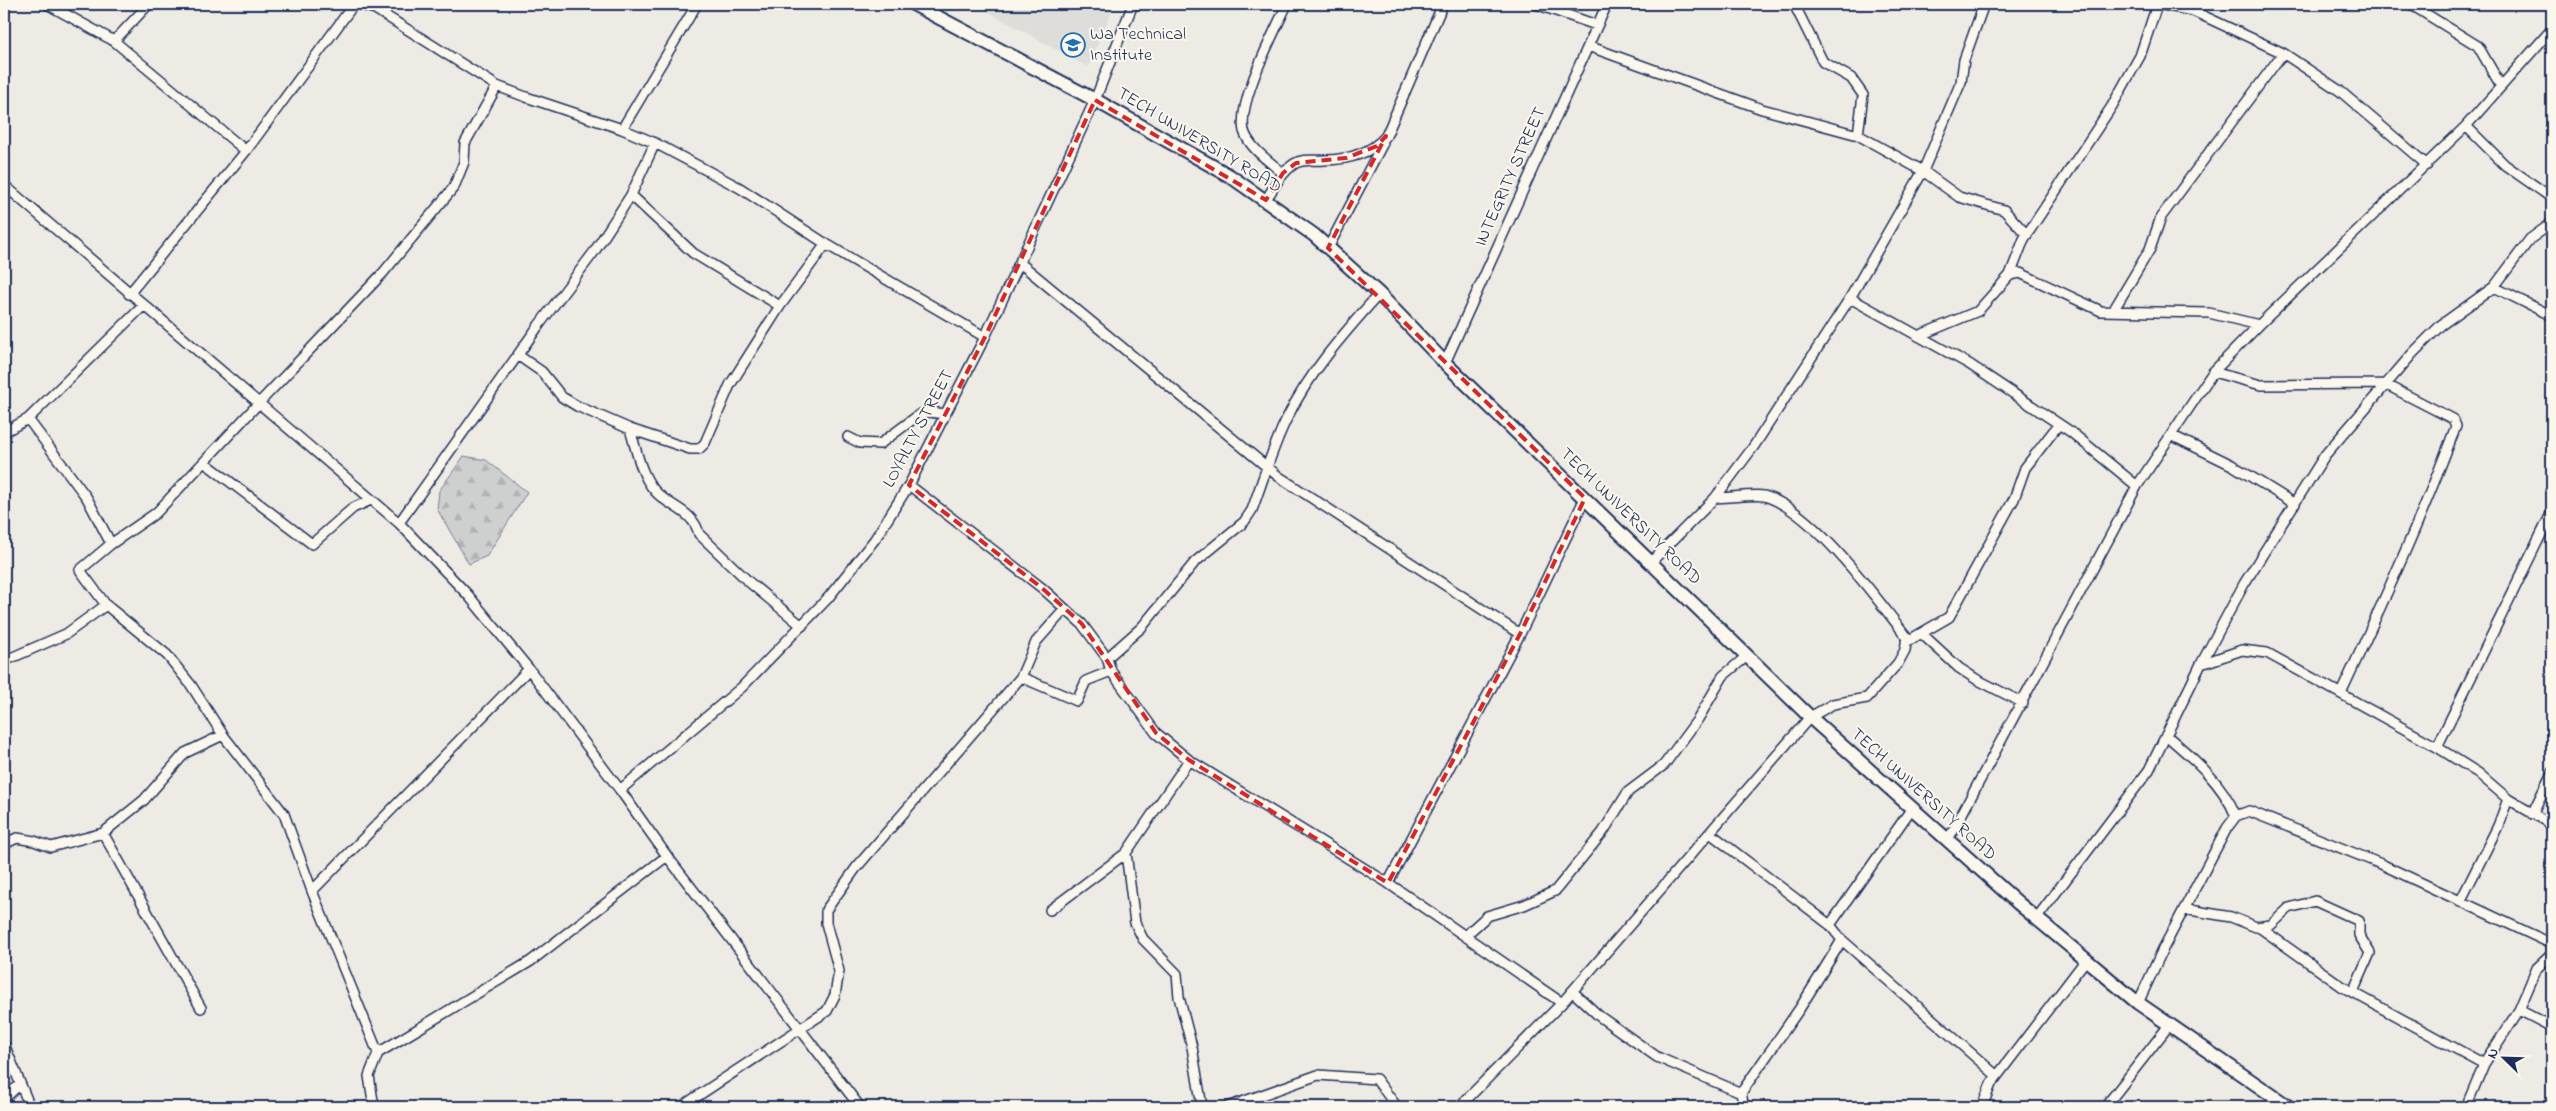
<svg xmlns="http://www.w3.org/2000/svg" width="2556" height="1111" font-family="'Indie Flower',sans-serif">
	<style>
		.built { fill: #deddda }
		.forest { fill: url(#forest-firs); stroke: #747f96 }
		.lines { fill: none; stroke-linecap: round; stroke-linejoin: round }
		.street-casing { stroke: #1b2f5e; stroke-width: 12 }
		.secondary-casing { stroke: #1b2f5e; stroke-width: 16 }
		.street { stroke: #fbf7ec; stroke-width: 9 }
		.secondary { stroke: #fbf7ec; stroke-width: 12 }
		.marked { fill: none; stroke: #d62828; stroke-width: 4; stroke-dasharray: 10 6; stroke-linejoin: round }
		.labels { text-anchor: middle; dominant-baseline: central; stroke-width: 4; stroke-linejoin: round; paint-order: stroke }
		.poi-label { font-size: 18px; fill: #1b2f5e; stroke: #fbf7ec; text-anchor: start }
		.street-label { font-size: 18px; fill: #1b2f5e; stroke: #fbf7ec }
	</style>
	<defs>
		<pattern id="forest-firs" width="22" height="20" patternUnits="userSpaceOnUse" patternTransform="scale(1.25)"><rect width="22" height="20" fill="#cecfcf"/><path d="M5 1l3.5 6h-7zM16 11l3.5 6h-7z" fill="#b0b2b4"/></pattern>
	</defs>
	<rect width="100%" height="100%" fill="#eeebe4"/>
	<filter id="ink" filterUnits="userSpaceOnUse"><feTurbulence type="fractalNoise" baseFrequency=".02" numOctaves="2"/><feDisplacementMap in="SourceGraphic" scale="10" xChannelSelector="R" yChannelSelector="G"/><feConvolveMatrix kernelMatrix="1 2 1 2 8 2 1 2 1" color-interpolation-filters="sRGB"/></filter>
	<g filter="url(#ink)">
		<path class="built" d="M974 4H1115L1088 67Z"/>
		<path class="forest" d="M464 456 486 460 527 492 487 556 469 564 437 509 439 491Z"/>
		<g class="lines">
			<g class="street-casing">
				<path id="street" d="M47 4 114 41 246 151
					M359 4 375 9 497 86 526 97 622 129 655 143 740 188 826 244 985 337
					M1536 4 1596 25
					M1794 4 1823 62 1851 78 1863 95 1858 135
					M2158 4 2193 11 2283 53 2340 91 2427 165
					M2410 4 2478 46 2501 86
					M114 41 149 4
					M1588 46 1762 109 1858 135 1923 171 1959 197 2004 210 2027 235
					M2466 126 2505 165 2552 198
					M622 129 697 4
					M1283 173C1270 162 1249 148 1244 131 1237 101 1275 32 1287 4
					M4 185 399 523 468 595 529 669 620 790 667 856 860 1107
					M631 195 693 253 780 306
					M1266 200C1274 187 1281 173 1294 164 1303 158 1314 161 1324 160 1349 160 1370 154 1386 136L1443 4
					M1328 248 1383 143
					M1020 263 1278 476 1520 634
					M2010 275 2024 239 2112 106 2140 56 2157 5 2154 4
					M2494 287 2552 316
					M129 294 246 151 354 4
					M1850 298 1969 364 2071 432 2137 486
					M2113 311 2150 249 2161 217 2283 53
					M1918 336 1978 311 2010 275 2020 273 2101 311 2209 313 2259 325
					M519 356 542 372 562 397 577 406 630 429 690 449H699L705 443 730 385 780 306 826 244
					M1445 363 1607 4
					M2213 372 2261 385 2385 384 2453 419 2456 426C2422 517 2382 605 2341 693
					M28 419 87 498 111 544
					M630 429C636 449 641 476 655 491 670 508 693 510 699 534L749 582 802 626
					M4 432 28 419 143 306
					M2171 435 2232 465 2295 504
					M848 437 860 443 880 444 920 414 929 412 945 414
					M204 462 312 544 353 508 371 500
					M909 485 1042 588 1082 624 1107 658 1111 671 1156 733 1189 760 1388 883 1562 1003
					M399 523 539 325 594 252 631 195 655 143
					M1650 563 1715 498 1754 446 1850 298 1923 171 1961 82 1964 60 1984 4
					M1921 633 1959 668 1976 679 2023 703
					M1906 642 1949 617 2014 499 2025 468 2059 424
					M1107 658 1142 627 1195 562 1244 522 1252 510C1263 480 1272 449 1286 420 1308 374 1345 332 1379 294
					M4 661 66 634 106 605
					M2201 664 2244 584 2325 455 2413 353 2441 325 2494 287 2530 239 2552 223
					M1021 677 1077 701 1086 681 1111 671
					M2166 735C2193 758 2222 782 2236 816
					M2437 747 2552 512
					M620 790 742 687 828 598 875 539 909 485 985 337 1095 100 1133 4
					M2532 814 2552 773
					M103 833 201 1008
					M1710 833 1830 925 1842 940 1800 1008 1741 1093 1744 1107
					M1948 840 2137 486 2213 372 2259 325 2466 126 2552 29
					M4 844 17 838 34 841 51 847 103 833 144 800 185 753 223 735
					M1126 853 1135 923 1143 939 1177 974 1179 997 1192 1047 1202 1107
					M1388 883 1520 634 1585 498
					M312 891 529 669
					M2460 902 2498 826 2508 799
					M2184 909 2231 917 2256 927 2271 925 2289 908 2315 901 2359 921V935L2370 953 2353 992
					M1050 910 1126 853 1189 760
					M2036 919 2149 770 2201 664 2242 650 2267 653 2437 747 2478 773 2508 799 2552 825
					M1830 925 1912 808
					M2259 927 2343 987 2484 1064
					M1465 936 1487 916 1524 905 1555 891 1603 832 1628 792 1664 765 1698 719 1723 676 1747 656
					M1842 940 1997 1076
					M1572 991 1599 1016 1657 1057 1741 1093
					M2138 1003 2163 949 2227 828 2236 816 2249 811 2381 864 2552 944
					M2519 1010 2552 1027
					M4 1044 30 1107
					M378 1053 531 961 667 856
					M4 1099 20 1084
					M374 1107 369 1076 378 1053 312 891 284 814 223 735 191 685 167 655 106 605 80 570 111 544 156 513 258 404 383 273 454 187 464 162 465 143 497 86
					M681 1107 827 1011 835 995 839 971 826 923V910L856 868 1021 677 1036 642 1065 609
					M1228 1107 1318 1075 1376 1079 1397 1107
					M1459 1107 1562 1003 1810 717 1833 704 1867 698 1898 663 1905 650 1907 637C1876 598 1812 509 1764 496 1755 494 1726 498 1715 498
					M1982 1107 1991 1084 2085 961
					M2105 1107 2170 1024
					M2466 1107 2484 1064 2519 1010 2537 968 2552 954"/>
			</g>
			<g class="secondary-casing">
				<path id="secondary" d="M913 4 1095 100 1230 176 1314 235 1379 294 1445 363 1810 717 2018 903 2138 1003 2289 1107"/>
			</g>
			<use href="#street" class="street"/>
			<use href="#secondary" class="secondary"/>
		</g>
	</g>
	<path class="marked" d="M1095 100 1266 200 1283 173 1296 163 1346 158 1377 146 1386 136 1328 248 1585 498 1520 634 1388 883 1189 760 1156 733 1082 624 1042 588 909 485 985 337Z"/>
	<defs>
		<g id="school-ring" transform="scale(1.25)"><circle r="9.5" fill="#fbf7ec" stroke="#1f6fb2" stroke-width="1.5"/><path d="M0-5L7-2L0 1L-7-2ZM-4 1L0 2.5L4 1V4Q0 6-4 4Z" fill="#1f6fb2"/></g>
	</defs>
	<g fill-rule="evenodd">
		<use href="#school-ring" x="1073" y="45"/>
	</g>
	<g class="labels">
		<g class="poi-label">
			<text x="1090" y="35">Wa Technical<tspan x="1090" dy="21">Institute</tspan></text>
		</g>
		<g class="street-label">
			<text transform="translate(1199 141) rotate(31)">TECH UNIVERSITY ROAD</text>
			<text transform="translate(1511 177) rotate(-66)">INTEGRITY STREET</text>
			<text transform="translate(919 429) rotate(-62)">LOYALTY STREET</text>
			<text transform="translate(1630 517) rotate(44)">TECH UNIVERSITY ROAD</text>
			<text transform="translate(1923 795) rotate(42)">TECH UNIVERSITY ROAD</text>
		</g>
	</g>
	<rect width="2556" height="1111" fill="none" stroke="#fbf7ec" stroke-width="20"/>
	<rect x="10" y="10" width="2536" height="1091" fill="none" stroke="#1b2f5e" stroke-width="2" filter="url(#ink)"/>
	<g transform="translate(2504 1058) rotate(293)" stroke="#fbf7ec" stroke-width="4" paint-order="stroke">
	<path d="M0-4L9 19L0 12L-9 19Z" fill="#1b2f5e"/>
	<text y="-8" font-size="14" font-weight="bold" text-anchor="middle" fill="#1b2f5e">N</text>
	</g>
</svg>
